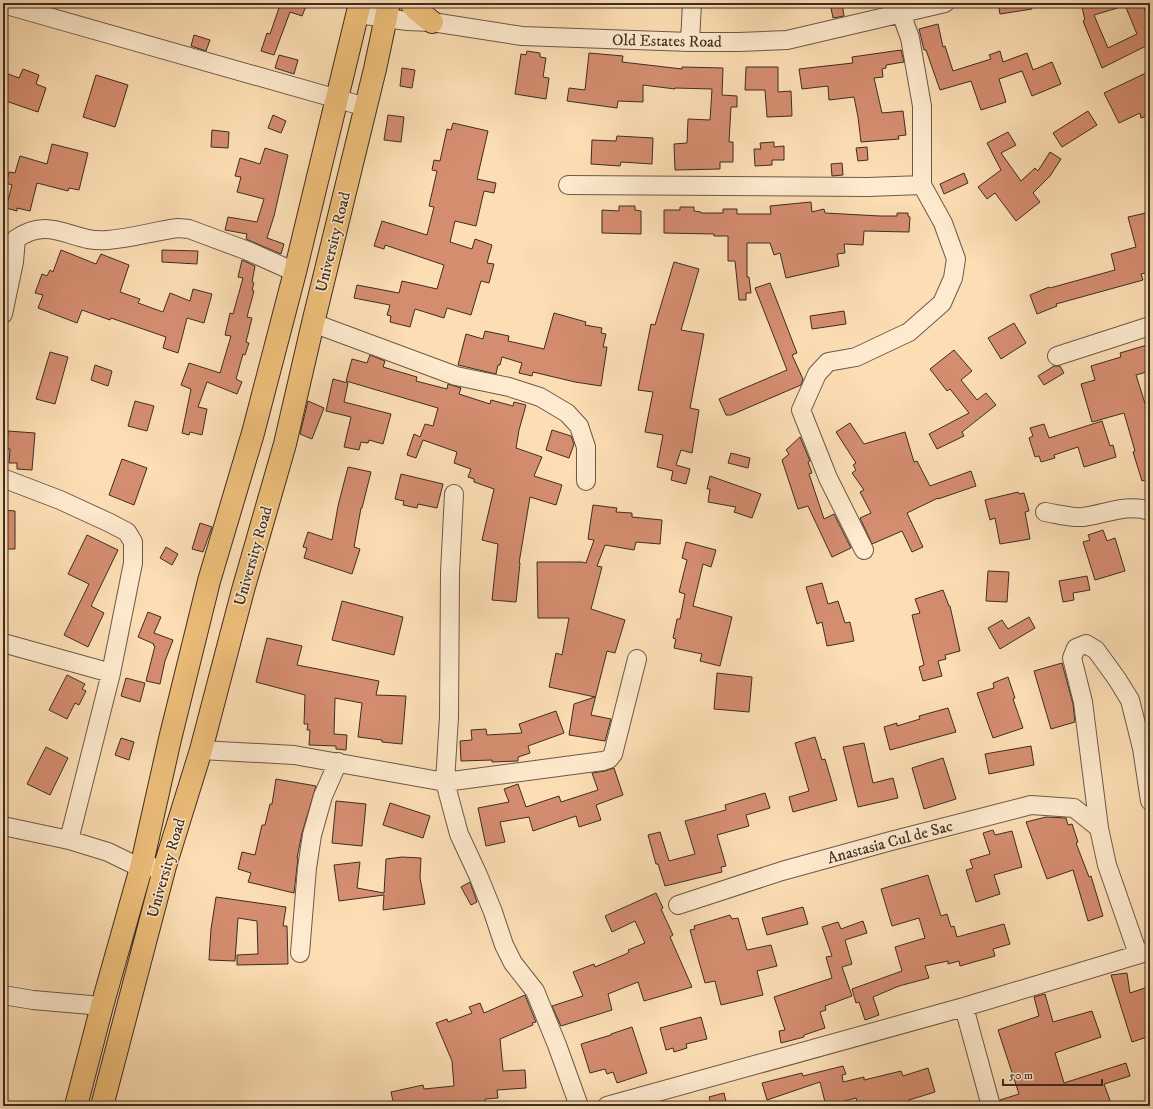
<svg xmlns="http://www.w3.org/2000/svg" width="1153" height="1109" font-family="'IM FELL DW Pica',serif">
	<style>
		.building { fill: #d58d70; stroke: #3c2d24 }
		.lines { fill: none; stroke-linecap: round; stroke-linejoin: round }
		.minor-casing { stroke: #6c5948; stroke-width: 20 }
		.highway-casing { stroke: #3c2d24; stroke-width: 24 }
		.minor { stroke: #feeace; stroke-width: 18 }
		.highway { stroke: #eebf7a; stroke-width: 22 }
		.labels { text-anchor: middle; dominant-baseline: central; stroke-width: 3; stroke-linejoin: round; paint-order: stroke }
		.street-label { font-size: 16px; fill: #3c2d24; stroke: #feeace }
	</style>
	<rect width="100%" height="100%" fill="#fddeb4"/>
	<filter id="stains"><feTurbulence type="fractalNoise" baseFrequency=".005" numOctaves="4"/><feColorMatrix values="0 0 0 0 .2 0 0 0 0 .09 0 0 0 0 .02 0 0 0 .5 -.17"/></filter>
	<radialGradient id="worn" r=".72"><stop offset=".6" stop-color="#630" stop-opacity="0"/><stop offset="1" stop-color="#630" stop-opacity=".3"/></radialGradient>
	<path class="building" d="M270 3H297L306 6 302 16 290 12 274 55 261 51 267 33 270 34 279 8 270 4Z
		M830 3H842L844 16 833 18Z
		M998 3H1031L1032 9 1000 14Z
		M1081 3H1123L1124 6 1094 15 1108 48 1137 34 1124 3H1142L1150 23V44L1102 68 1083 21 1085 20Z
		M938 24 943 47 945 46 953 71 991 59 989 55 1000 51 1003 62 1027 53 1033 70 1052 62 1061 84 1032 96 1022 71 999 79 1006 102 981 110 971 81 940 90 926 50H924L919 29Z
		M194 35 210 40 206 51 191 46Z
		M901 50 904 62 886 65V68L882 69 883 77 874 78 882 113 903 111 906 135 898 136 899 139 861 142 858 117 854 97 829 100 828 86 802 89 799 69 853 63 852 57Z
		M527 51 540 53V57L546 58 543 77 549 78 546 99 515 94 521 54 526 55Z
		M589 53 623 56 622 62 682 69V67L723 68 722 95 737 96V107H731L729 142H733V162H720V169L675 170 674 144 687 143 688 119 710 120 712 89 675 88V89L643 85V102L618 101 617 108 567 101 569 88 585 90Z
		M279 55 298 60 294 74 275 68Z
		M746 67H778V92L791 91 792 116 767 117 765 90H745Z
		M402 68 415 70 412 88 400 86Z
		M23 69 39 75 36 84 46 88 38 112 3 100V72L19 78Z
		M1150 71V115L1141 118 1140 113 1119 123 1104 93Z
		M96 75 128 85 115 127 83 117Z
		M1088 111 1097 125 1062 147 1053 133Z
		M273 115 286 121 281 133 268 128Z
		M388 115 404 117 401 142 384 140Z
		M453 123 488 131 477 179 496 183 494 193 484 191 476 226 455 221 450 242 472 249 475 239 492 245 487 263 494 264 489 283 481 281 471 315 447 308 444 318 415 309 410 327 390 322 391 316 387 315 390 305 354 298 357 285 399 293 402 281 437 289 444 265 385 245 384 249 374 246 382 221 427 235 434 207 429 206 437 171 432 170 434 160 440 161 447 129 451 130Z
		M212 130 229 132 228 148 211 147Z
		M1008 132 1016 145 1001 153 1021 181 1035 168 1038 171 1050 152 1061 159 1050 176 1033 193 1040 202 1016 221 995 193 987 199 978 187 1001 170 987 143Z
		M617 136 653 138 652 164 621 162 620 166 591 164 592 140 616 141Z
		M774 142V147L784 146V160H772V165L755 166 754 149H761L760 143Z
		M52 144 88 153 79 190 69 188 68 191 37 183 30 211 17 208V211L6 208 12 185 6 183 9 172 15 173 20 156 47 164Z
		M867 147 868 160 858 161 856 148Z
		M265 148 288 155 274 216 267 238 284 244 281 254 246 239 247 234 225 230 228 217 257 222 264 199 237 192 241 177 235 176 240 158 260 164Z
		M842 163 843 175 832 176 831 164Z
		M964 173 968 183 944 194 940 184Z
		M811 202 812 212 824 209 825 213 880 216H897V213H908V216L910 217 909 232 864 231 863 245 844 244 845 253 837 254 839 266 786 278 780 253 774 255 770 243H747V277H749L751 293H746V300H739L735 261H728V236H714V234L664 233V210H680V207H694V211L701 212V213H723V209H737V214H771L770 206Z
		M619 206H635V210L641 211V234L602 233V210L619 211Z
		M1146 213 1150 228V272L1141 274 1143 280 1056 304 1057 306 1037 314 1030 295 1049 287 1050 288 1115 270 1111 254 1136 247 1128 217Z
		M61 250 96 264 101 254 129 265 120 292 140 299 138 303 163 312 170 293 190 301 193 289 212 294 204 323 187 318 178 353 163 348 166 337 111 318 110 320 82 310 77 323 38 308 43 295 35 293 42 274 47 276 50 270 53 272Z
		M162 250 198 251 197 264 162 262Z
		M242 260 255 266 252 282 254 283 252 290 254 291 247 317 252 318 246 342 249 343 245 355 243 354 236 379 242 382 237 394 207 382 198 407 207 409 202 435 190 432 189 435 182 433 191 389 181 385 189 363 220 373 231 336 225 335 230 313 233 314 243 278 238 277Z
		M674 262 699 269 681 330 704 334 690 408 699 410 692 453 681 450 676 465 690 469 686 484 671 480 673 471 657 467 663 435 645 432 653 392 638 390 651 324 655 325Z
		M770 283 797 353 792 355 803 379 801 385 731 415H726L719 399 787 370 755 288Z
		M844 311 846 324 812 329 810 316Z
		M554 313 586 322 585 325 602 328 601 333 606 334 603 347H607L601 386 575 382 533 372 532 376 519 373 522 363 502 357 500 365H498L496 374 458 365 466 334 483 339 485 331 509 336 508 341 544 349Z
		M1014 323 1026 343 1001 359 988 338Z
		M1147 345 1150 357V371L1136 375 1148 413 1150 412V478L1142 481 1133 452 1135 451 1124 413 1092 422 1081 384 1095 380 1091 366 1121 357 1120 353Z
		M954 350 972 371 961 380 977 400 986 393 996 405 962 432 964 436 937 449 929 434 969 413 950 389 947 391 930 369Z
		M50 352 68 357 55 404 36 399Z
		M370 355 385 361 383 367 417 377 416 381 447 389 448 384 461 388 459 394 490 404 491 400 513 406 514 402 526 405 519 430 516 448 542 457 534 476 562 485 556 505 530 497 519 563H520L516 602 492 600 498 544 482 540 494 489 474 482V479L468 477 471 469 454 463 457 452 423 440 416 458 407 455 414 434 420 437 425 424 433 426 438 408 346 381 352 359 367 363Z
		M95 365 112 371 108 386 91 380Z
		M1054 366H1060L1064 373 1044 385 1038 376Z
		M333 379 348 383 344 402 391 414 383 444 369 440 368 443 361 442 359 450 344 447 351 417 326 411Z
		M135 401 154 406 147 431 128 426Z
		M308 401 324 408 312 439 300 434Z
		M1102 421 1110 446 1113 445 1116 457 1084 467 1078 447 1054 455 1055 458 1041 462 1039 456 1035 457 1029 438 1033 436 1030 428 1044 424 1049 438Z
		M850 423 864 444 905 432 914 462 917 461 930 486 971 471 976 486 938 499V498L907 513 923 547 912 552 902 531 872 544 860 518 871 513 860 492 864 490 852 473 856 470 853 465 856 463 836 432Z
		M552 430 571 436 574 444 569 458 546 450Z
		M8 431 35 433 32 470 17 469V463H9L10 449H7Z
		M800 437 810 461 808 462 812 473 809 474 824 519 834 514 851 548 832 557 808 506 798 509 782 460 789 454 786 450Z
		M731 453 750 458 748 468 728 463Z
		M122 459 147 468 134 505 109 495Z
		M348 467 371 472 362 508H361L354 547 360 549 352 574 304 558 307 548 303 547 308 532 332 540 338 506Z
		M401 474 443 484 437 508 418 504 417 508 403 505 404 501 395 499Z
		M710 476 761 494 752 518 734 512 736 507 708 502 710 489H707Z
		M1018 492 1019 494 1024 493 1029 511 1025 512 1030 539 1000 544 995 518 990 520 985 500Z
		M593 505 617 508 616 512 632 513V517L662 520 660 544 636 542 634 550 605 545 597 566 602 567 591 609 625 620 615 653 607 651 591 715 611 719 605 741 569 735 574 704 595 697 549 687 556 653 562 655 569 618H538L537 562H582L586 563 594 540 588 539Z
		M3 510 15 511V549H3Z
		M200 523 212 527 203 552 192 549Z
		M1103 530 1107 541 1115 538 1125 571 1095 580 1083 542 1090 540 1088 535Z
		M87 535 118 550 91 606 104 613 88 647 64 635 89 584 68 574Z
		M686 542 716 550 711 567 703 564 693 606 732 617 720 666 700 661 702 654 674 648 676 639 673 638 677 619H680L685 594 679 592 687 560 682 558Z
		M166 547 178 554 172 565 160 558Z
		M988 571 1009 572 1007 602 986 601Z
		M1087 576 1090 590 1073 593 1074 600 1063 602 1059 581Z
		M822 583 828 604 838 601 845 623 850 622 854 641 827 646 822 622 817 624 806 587Z
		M943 590 949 606H950L960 651 945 655 946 659 938 661 942 676 923 681 919 667 924 665 912 615 920 613 915 599Z
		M342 601 403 617 394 655 332 640Z
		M148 612 161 617 154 633 173 640 165 661 160 684 146 681 155 646 153 645 154 644 138 637Z
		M1029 617 1035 628 1000 649 988 628 1002 620 1008 629Z
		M267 638 302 646 297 665 379 681 376 695 406 696 402 744 382 742V740L358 737 362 703 335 698 334 734 347 735 346 750 336 749V746L309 745 310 730H307L308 724H304L305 695 256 682Z
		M1062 663 1073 704 1075 722 1051 729 1034 671Z
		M717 673 752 677 749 712 714 709Z
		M67 675 85 684 82 689 86 691 79 705 75 703 67 719 49 710Z
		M1008 677 1015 698 1013 699 1023 728 993 738 977 693 994 688 993 683Z
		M126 678 145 683 140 702 121 696Z
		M948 708 956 732 890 750 884 727 897 723V726L920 719 919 716Z
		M556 711 564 733 528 746 530 753 518 757V761L492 762V760L461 761 460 741 472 740 471 730 486 729 487 735 522 733 519 724Z
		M815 737 822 760 825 759 837 800 793 812 789 797 809 791 795 743Z
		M121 738 134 742 129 760 115 755Z
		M864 743 873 783 893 778 898 798 858 807 843 747Z
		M1031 746 1034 765 989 774 985 754Z
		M46 747 68 758 50 795 27 784Z
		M943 758 956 799 924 809 912 768Z
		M614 768 623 795 596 805 601 820 579 827 576 816 533 831 529 817 500 822 505 842 486 846 478 808 509 802 504 789 518 784 526 807 559 796 561 802 598 790 592 773 605 771Z
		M276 779 316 786 302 833 297 858H298L294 893 248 882 251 873 238 869 242 852 255 855 262 825H265L270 804H272Z
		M765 793 770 808 746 815 749 826 717 835 726 866 721 867 722 872 665 886 658 864H656L648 835 660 832 669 861 695 854 685 821 726 810 725 805Z
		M336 801 366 804 362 846 332 843Z
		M390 803 430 816 423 838 383 825Z
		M1046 817 1066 818 1068 825 1072 824 1078 842 1076 843 1089 877 1091 876 1103 916 1088 921 1073 870 1047 879 1026 822Z
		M993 830 995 835 1012 831 1022 867 994 875 1000 894 976 902 966 870 973 868 970 860 990 854 983 833Z
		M402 857 421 858 420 878 425 904 383 910 384 895 339 901 334 865 360 862 357 888 384 893 386 859Z
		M928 875 941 916 947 914 951 927 954 926 957 937 1004 924 1010 944 993 949 995 956 960 966 959 961 948 964V961L925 966 929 978 899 986 873 997 879 1015 865 1020 859 1002 856 1003 852 989 902 971 895 947 925 938 919 918 892 926 881 889Z
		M470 882 477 902 471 905 461 887Z
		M656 893 663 908 661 909 673 935 670 937 692 987 644 1001 638 982 608 994 612 1010 561 1026 552 1006 583 996 573 972 594 964 595 967 626 954 629 952 628 950 645 943 635 921 612 932 605 916Z
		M216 897 286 907 283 926H287L288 964 237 965V955L258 954 257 921 238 918 235 961 209 960 211 929Z
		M803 907 808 924 767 935 762 918Z
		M730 915 732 919 738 918 747 950 771 945 777 966 757 971 763 995 721 1005 715 981 705 983 690 930 695 929 694 926Z
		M863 921 867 933 845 940 852 964 842 967 852 996 825 1006 826 1010 820 1012 825 1028 804 1035V1037L781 1043 779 1031 785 1030 774 997 832 978 826 957 832 956 822 927 838 922 841 929Z
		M1127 973 1130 993 1148 987 1150 993V1036L1132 1042 1111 975Z
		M1045 994 1053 1022 1092 1011 1101 1037 1055 1053 1064 1083 1126 1063 1130 1076 1104 1084 1112 1106H1001L1000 1100 1019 1094 998 1030 1039 1016 1034 997Z
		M525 995 536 1022 532 1023 533 1025 500 1039 503 1071 525 1070 526 1088 497 1090 498 1098 485 1099 486 1106H394L391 1092 423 1085 424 1089 454 1086 452 1061 436 1023 447 1019 448 1022 472 1013 469 1007 480 1003 484 1013Z
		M701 1017 707 1039 686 1044 687 1048 674 1052 673 1048 666 1050 660 1028Z
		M632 1027 647 1073 617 1083 613 1072 607 1074 605 1069 590 1073 581 1044 611 1035V1034Z
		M843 1066 846 1074 842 1075 843 1082 864 1077V1080L901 1071 903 1076 928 1068 935 1092 909 1100 911 1106H858L856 1098 826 1106 820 1082 767 1100 762 1083 802 1073 803 1076Z
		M724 1093 727 1106H712L709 1097Z"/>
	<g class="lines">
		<g class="minor-casing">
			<path id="minor" d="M3 4 366 107
				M358 14 407 21 432 22 522 36 690 42H739L787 40 945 3
				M690 42 692 3
				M568 185 868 187 922 185V106L910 38 901 13
				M3 314 14 262 16 239C52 214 72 244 108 240 132 238 155 231 178 228L189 229 248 251 295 272
				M313 323 456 376 509 387 540 397 567 413 579 426 586 447V481
				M1057 356 1150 326
				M5 479 60 500 110 523 127 532 133 542V563L111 673 69 840
				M454 494 450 573 449 717 445 782 459 834 478 875 493 912 504 945 513 963 535 991 557 1045 579 1106
				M1045 512C1057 514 1071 518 1083 517 1105 514 1128 503 1150 511
				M864 550 828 478 801 410 817 374 828 362 856 357 909 332 942 303 953 278 956 259 943 223 922 185
				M3 643 111 673
				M201 750 294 755 445 782 603 761 609 759 613 754 637 659
				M3 826 69 840 108 852 141 868 153 867
				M678 905 782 871 891 841 1031 805 1074 808 1099 828
				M300 953 307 868 312 835 323 796 338 762
				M1138 954 1107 865 1099 828 1083 702 1072 658 1076 648 1086 644 1096 650 1117 679 1130 700 1142 748 1150 801
				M3 995 33 1000 102 1006
				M964 1007 991 1106
				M607 1106 964 1007 1150 951"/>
		</g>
		<g class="highway-casing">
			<path id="highway" d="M411 3 417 10 432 22
				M76 1106 102 1006 141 868 170 739 209 581 253 433 295 272 360 3
				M102 1106 165 866 201 750 243 590 285 444 313 323 375 69 389 3"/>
		</g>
		<use href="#minor" class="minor"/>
		<use href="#highway" class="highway"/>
	</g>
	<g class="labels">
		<g class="street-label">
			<text transform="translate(667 41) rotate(1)">Old Estates Road</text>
			<text transform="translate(333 242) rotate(-76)">University Road</text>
			<text transform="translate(253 556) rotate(-74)">University Road</text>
			<text transform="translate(890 842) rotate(-15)">Anastasia Cul de Sac</text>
			<text transform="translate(166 868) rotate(-74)">University Road</text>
		</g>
	</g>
	<rect width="1153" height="1109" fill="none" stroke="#fddeb4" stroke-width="16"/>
	<rect x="4" y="4" width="1145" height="1101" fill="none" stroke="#3c2d24" stroke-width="2"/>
	<rect x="8" y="8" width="1137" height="1093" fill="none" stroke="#3c2d24"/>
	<path d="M1003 1079v6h99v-6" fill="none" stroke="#3c2d24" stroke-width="2"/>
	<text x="1009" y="1079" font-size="12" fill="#3c2d24" stroke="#feeace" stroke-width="3" paint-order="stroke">50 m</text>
	<rect width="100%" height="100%" filter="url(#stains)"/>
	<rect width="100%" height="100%" fill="url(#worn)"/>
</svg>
